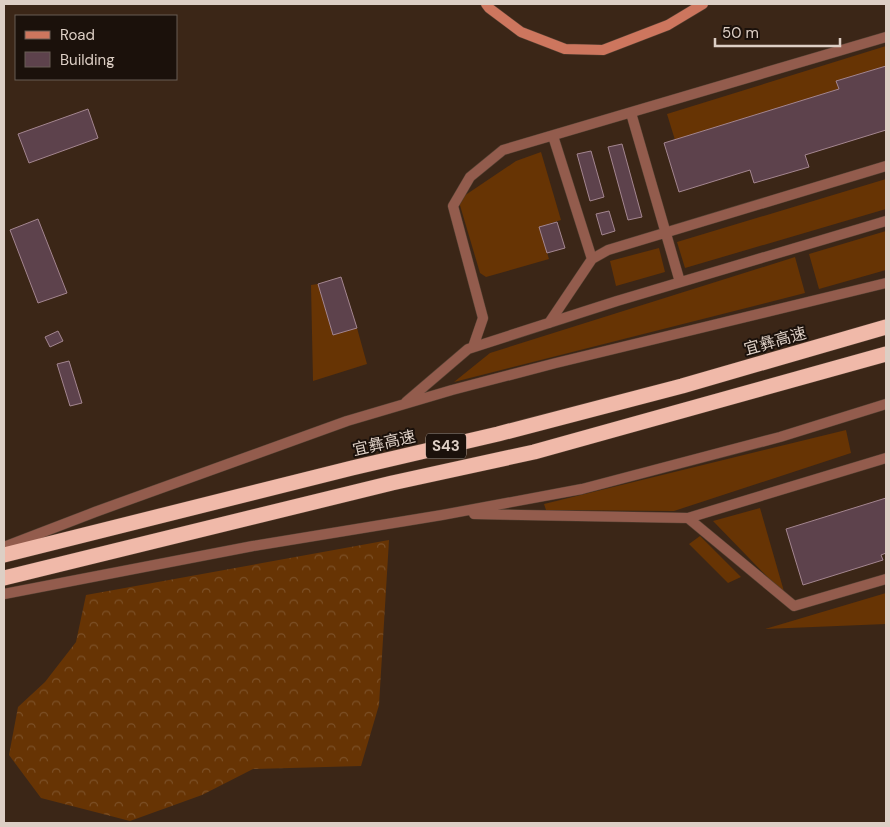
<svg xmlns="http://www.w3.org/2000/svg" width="890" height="827" font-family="'DM Sans','Noto Sans SC',sans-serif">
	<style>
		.grass { fill: #673404 }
		.forest { fill: url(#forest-crowns) }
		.building { fill: #5d424c; stroke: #a48690 }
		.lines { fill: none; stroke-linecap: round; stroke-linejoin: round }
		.service-casing { stroke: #554133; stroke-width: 11 }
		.secondary-casing { stroke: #554133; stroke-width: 11 }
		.motorway-casing { stroke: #554133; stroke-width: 16 }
		.service { stroke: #935c4d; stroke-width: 10 }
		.secondary { stroke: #cd765e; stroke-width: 10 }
		.motorway { stroke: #f0b9a9; stroke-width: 15 }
		.labels { text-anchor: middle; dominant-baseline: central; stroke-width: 4; stroke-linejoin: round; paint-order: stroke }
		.shield { fill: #1b110b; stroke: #a3968d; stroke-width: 1 }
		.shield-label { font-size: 15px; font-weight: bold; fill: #ddcfc5 }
		.street-label { font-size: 16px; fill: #ddcfc5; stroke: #1b110b }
	</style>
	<defs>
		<pattern id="forest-crowns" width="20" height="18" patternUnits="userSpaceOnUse" patternTransform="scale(1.25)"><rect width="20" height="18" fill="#673404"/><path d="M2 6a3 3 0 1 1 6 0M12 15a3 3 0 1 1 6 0" fill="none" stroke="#7c5027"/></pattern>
	</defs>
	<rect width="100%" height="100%" fill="#3b2617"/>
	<path class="grass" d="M886 46V66L836 81 839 89 675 140 667 114Z
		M541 152 561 220 539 227 549 259 486 277 480 273 459 202 461 198 516 161Z
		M886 179V209L685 268 677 242Z
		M886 231V270L819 289 809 254Z
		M659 248 665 272 616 286 610 261Z
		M795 257 805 293 454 382 490 353Z
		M318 284 333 335 357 328 367 364 313 381 311 285Z
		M846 430 851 453 674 511 546 510 544 504Z
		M760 508 785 595 713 521Z
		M700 536 741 577 728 583 689 544Z
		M886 593V624L765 629Z"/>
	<path class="forest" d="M389 540 379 705 361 766 253 769 202 795 130 821 41 798 9 755 18 707 45 682 76 642 86 595Z"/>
	<path class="building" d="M886 66V130L805 155 809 167 754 183 750 170 679 192 664 143 839 89 836 81Z
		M88 109 98 138 29 163 18 134Z
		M622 144 642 217 628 220 608 147Z
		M591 151 604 197 590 201 577 154Z
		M609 211 615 231 602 235 596 214Z
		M38 219 67 293 38 303 10 230Z
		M557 222 565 248 547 253 539 227Z
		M341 277 357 328 333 335 318 284Z
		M58 331 63 341 50 347 45 337Z
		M69 361 82 403 70 406 57 364Z
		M886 498V553L881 555 883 560 803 585 786 529Z"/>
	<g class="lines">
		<g class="service-casing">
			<path id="service" d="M631 113 680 282
				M553 136 592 259
				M549 323 592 259 608 250 886 166
				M473 347 483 318 453 206 470 177 503 150 886 37
				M406 402 468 349 617 301 886 221
				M474 514 688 518 886 458
				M688 518 794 606 886 579
				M4 547 95 512 347 421 452 390 556 363 886 283
				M4 594 253 546 442 515 582 489 780 437 886 404"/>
		</g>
		<g class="secondary-casing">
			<path id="secondary" d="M486 4 489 8 521 32 565 49 603 50 668 25 703 4"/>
		</g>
		<g class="motorway-casing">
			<path id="motorway" d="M4 555 352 468 498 434 682 386 886 327
				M4 578 392 483 534 452 886 354"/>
		</g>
		<use href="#service" class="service"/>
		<use href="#secondary" class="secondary"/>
		<use href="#motorway" class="motorway"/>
	</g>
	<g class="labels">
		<rect class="shield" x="426" y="433.5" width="40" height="25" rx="4"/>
		<g class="shield-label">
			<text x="446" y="446">S43</text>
		</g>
		<g class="street-label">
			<text transform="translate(775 341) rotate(-16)">宜彝高速</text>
			<text transform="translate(384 443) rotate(-13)">宜彝高速</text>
		</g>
	</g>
	<rect width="890" height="827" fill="none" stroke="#ddcfc5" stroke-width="10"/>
	<rect x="15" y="15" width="162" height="65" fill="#1b110b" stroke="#695d55"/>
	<rect x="25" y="31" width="25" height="8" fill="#cd765e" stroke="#695d55"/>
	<text x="60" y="40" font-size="15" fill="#ddcfc5">Road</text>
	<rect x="25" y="52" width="25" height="15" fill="#5d424c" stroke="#695d55"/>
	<text x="60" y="65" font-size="15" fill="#ddcfc5">Building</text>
	<path d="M715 38v8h125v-8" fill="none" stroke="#ddcfc5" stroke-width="2.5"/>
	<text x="722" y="38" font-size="15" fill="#ddcfc5" stroke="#1b110b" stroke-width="4" paint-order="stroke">50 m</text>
</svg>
